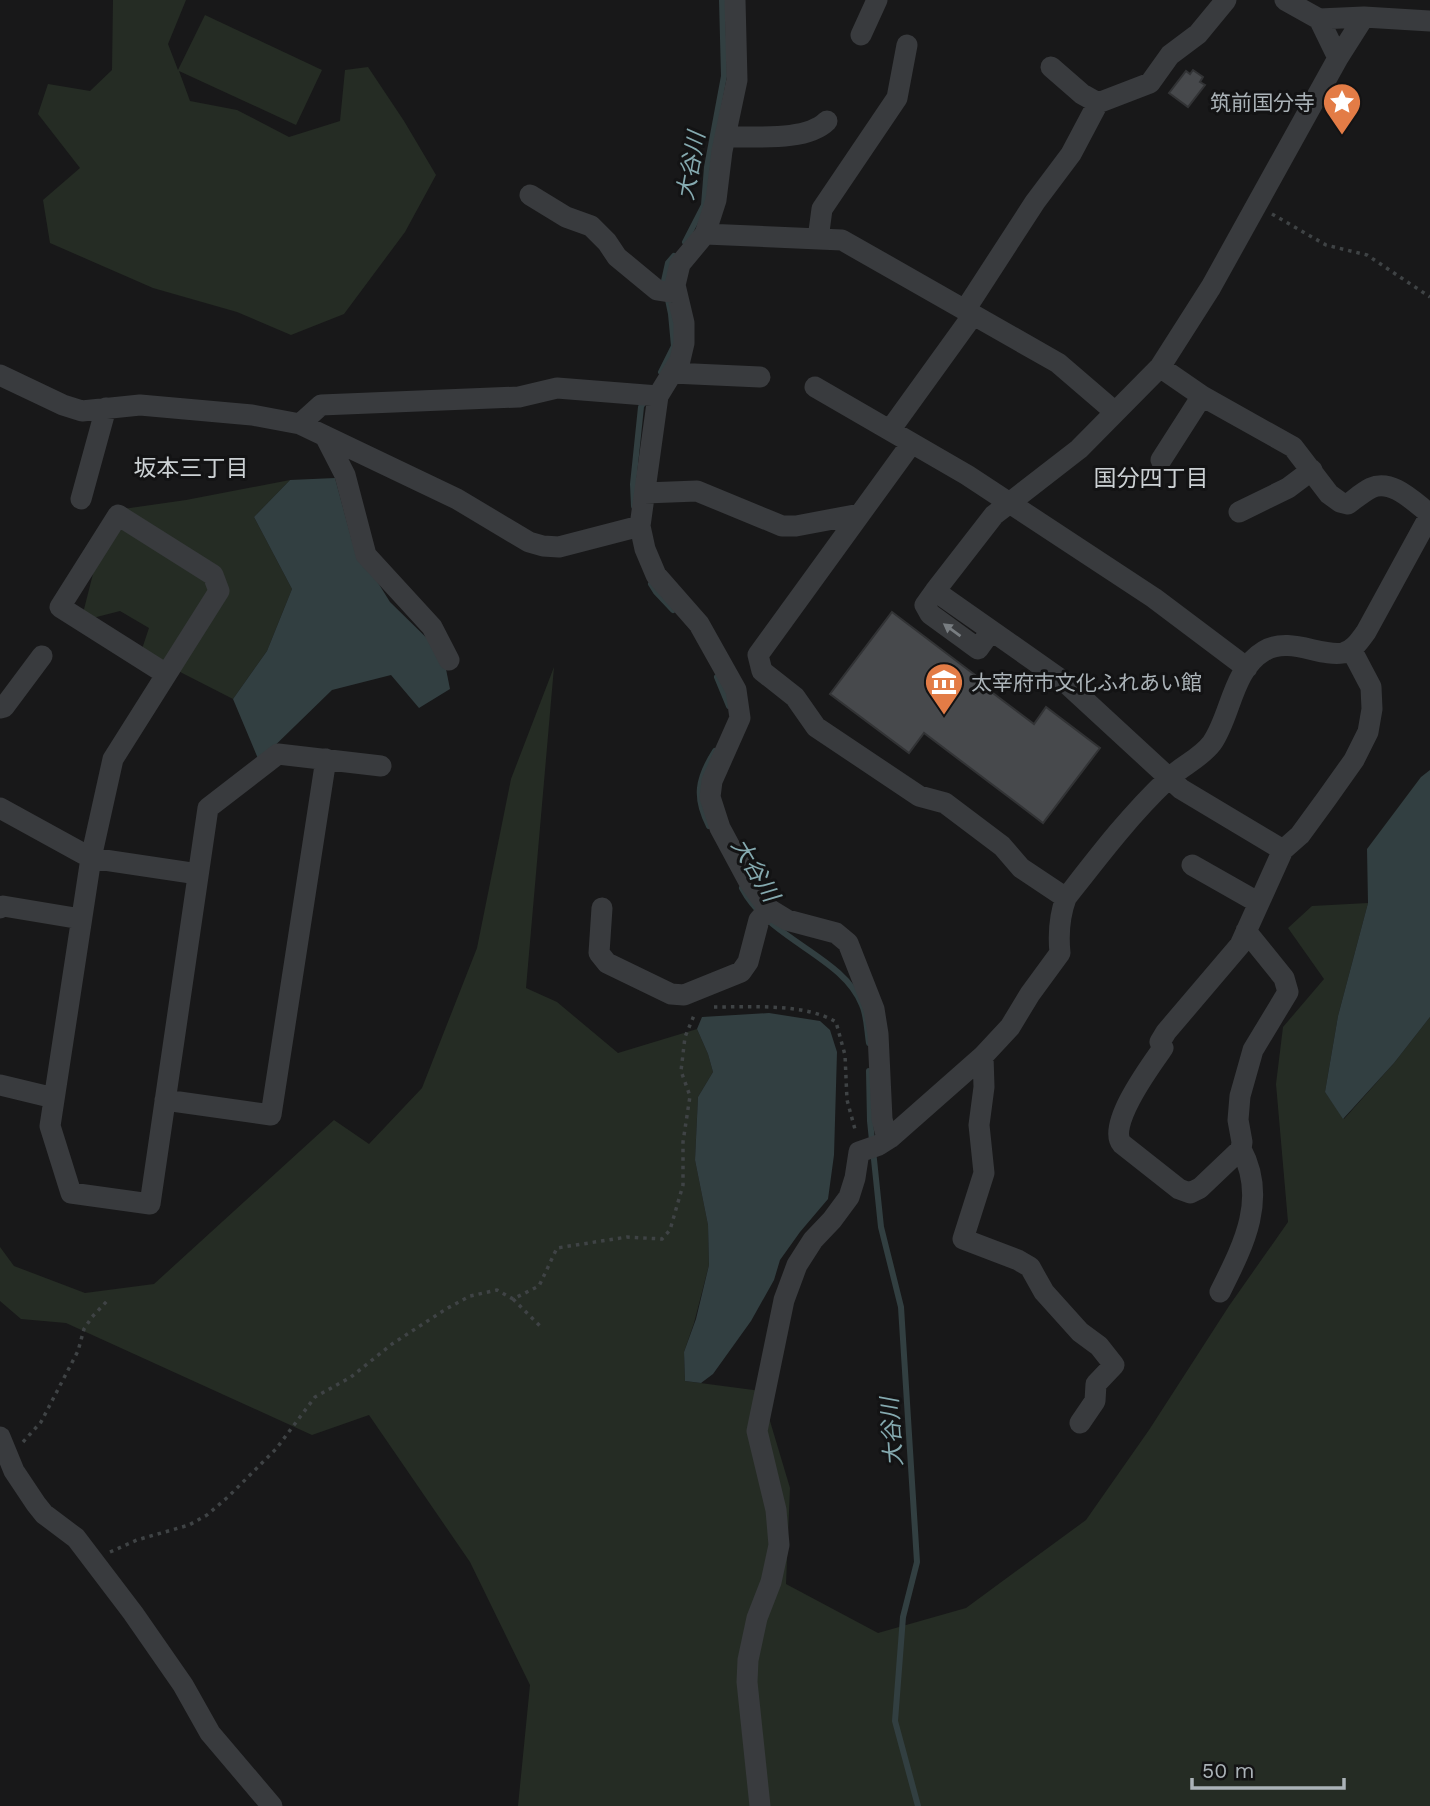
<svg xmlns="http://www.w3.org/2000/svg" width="1430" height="1806" font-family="'Work Sans','Noto Sans JP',sans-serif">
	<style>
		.green { fill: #252c24 }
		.water { fill: #323f41 }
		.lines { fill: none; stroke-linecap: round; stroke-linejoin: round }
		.stream { stroke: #323f41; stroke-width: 6 }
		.building { fill: #47494c; stroke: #323335; stroke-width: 2 }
		.path { stroke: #3f4345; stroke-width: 3.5; stroke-dasharray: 3.5 5; stroke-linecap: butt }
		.minor { stroke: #393b3e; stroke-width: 21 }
		.oneway { fill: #787d81 }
		.labels { text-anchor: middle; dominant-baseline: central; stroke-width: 6; stroke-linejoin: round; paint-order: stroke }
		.poi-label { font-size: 21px; fill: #abb3b8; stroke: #131314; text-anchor: end }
		.water-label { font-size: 23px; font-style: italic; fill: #85aab0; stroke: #131314 }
		.neighbourhood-label { font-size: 23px; fill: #ccd1d4; stroke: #131314 }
	</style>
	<rect width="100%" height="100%" fill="#181819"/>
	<path class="green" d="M113 0H186L168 44 178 70 205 15 322 70 296 125 179 71 190 101 237 110 289 137 340 121 345 70 368 67 404 121 436 175 405 232 344 314 291 335 237 312 153 288 50 243 43 200 80 168 38 114 48 84 90 91 112 70Z
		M290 480 254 517 292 589 267 651 233 699 141 652 149 628 120 611 81 621 109 511 186 500Z
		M554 667 526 988 557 1002 618 1053 697 1029 708 1054 713 1072 698 1097 695 1160 708 1225 709 1265 694 1323 684 1352 685 1381 761 1391 790 1488 786 1584 878 1633 966 1608 1086 1520 1149 1430 1229 1306 1288 1222 1276 1084 1283 1027 1324 979 1288 928 1312 906 1368 903 1338 1016 1325 1092 1344 1119 1394 1063 1430 1017V1806H518L530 1685 470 1562 369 1415 312 1435 66 1323 21 1319 0 1301V1247L14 1266 85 1293 154 1284 334 1120 369 1144 422 1088 477 948 511 779Z"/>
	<path class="water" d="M335 478 352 541 390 602 443 654 450 689 419 708 391 675 332 690 259 761 233 699 267 651 292 589 254 517 290 480Z
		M1430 770V1017L1394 1063 1343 1119 1325 1092 1338 1016 1368 903 1367 849 1421 777Z
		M769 1013 820 1021 830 1030 837 1052 834 1155 828 1199 800 1232 780 1260 774 1280 751 1321 713 1374 701 1383 685 1381 684 1352 696 1319 709 1265 708 1225 695 1160 698 1097 713 1072 708 1054 697 1029 702 1017Z"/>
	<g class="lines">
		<path class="stream" d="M685 242 704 205 707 167 724 76 722 0
			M661 372 674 346 671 314 664 281 668 263 674 256
			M634 506 633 484 641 407 645 399
			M651 584 656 592 673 610
			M717 677 729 706
			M709 826C694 797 698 778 715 751
			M742 888C770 941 843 956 862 1005 867 1016 867 1031 869 1043
			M869 1071 870 1121 881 1227 901 1307 917 1562 903 1617 895 1721 918 1806"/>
	</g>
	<path class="building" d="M1193 70 1203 77 1200 82 1205 85 1188 107 1169 93 1186 71 1190 74Z
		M892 612 975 675 973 678 1034 724 1046 707 1100 748 1043 823 924 733 909 753 830 694Z"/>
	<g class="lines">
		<path class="path" d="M1272 214 1326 245 1367 255 1430 297
			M714 1007C750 1007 805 1003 836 1022L845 1055 847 1100 856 1133
			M513 1299 541 1327
			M23 1442 41 1422 78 1351 84 1329 92 1317 107 1301
			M110 1552 137 1540 189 1525 207 1515 229 1496 276 1449 315 1397 351 1377 392 1344 446 1309 470 1296 497 1290 513 1299 539 1286 557 1248 627 1237 662 1239 670 1230 683 1185V1142L690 1096 681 1071 685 1037 695 1013"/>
		<path class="minor" d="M735 0 737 80 722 151 716 200 705 234 680 264 675 285 684 323V343L680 360 658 396 640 526 645 549 656 575 699 624 736 690 740 718 712 781 710 797 720 828 748 880 769 909 787 920 836 933 848 943 874 1009 878 1034 882 1119 885 1131 890 1138
			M1285 0 1319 19 1364 17 1430 21
			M1319 19 1338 58
			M861 35 877 0
			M1098 103 1150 83 1170 55 1198 34 1226 0
			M725 137C754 136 806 142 827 121
			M530 195 566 217 591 226 607 242 617 257 657 290 676 293
			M705 234 842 240 1058 363 1115 412
			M818 239 822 209 897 98 907 45
			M965 310 1035 202 1071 154 1098 103 1082 94 1051 67
			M1160 367 1202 396 1293 447 1329 494 1340 502 1348 504C1355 499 1363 492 1371 488 1392 478 1415 503 1430 514
			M672 373 760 377
			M0 375 63 405 82 411 140 405 252 415 300 424 457 499 529 542 543 546 559 547 640 526
			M815 387 967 475 1154 598 1247 668
			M300 424 321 405 519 397 557 388 658 396
			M890 430 973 315
			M325 436 345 475 366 555 432 627 449 660
			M911 444 758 655 762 671 795 697 816 727 919 796 945 803 1002 846 1021 868 1066 898
			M1161 460 1202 396
			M645 493 697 491 782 526H796L860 514
			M81 499 106 408
			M1239 512 1288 488 1312 470
			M935 591 925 605 930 614 978 649 991 631
			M166 674 60 607 118 515 213 575 219 591 113 759 91 858 50 1126 71 1193 150 1204 208 808 278 754 381 766
			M0 708 4 707 42 656
			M0 808 91 858 198 874
			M1283 850 1181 789 1066 683 935 591 994 515 1079 449 1160 367 1211 287 1338 58 1364 17
			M1192 865 1259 903
			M0 908 3 906 81 919
			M602 908 599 953 607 963 671 994 684 995 741 972 748 962 759 920 769 909
			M1246 931 1284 978 1288 992 1253 1050 1240 1096 1238 1120 1242 1142 1241 1149 1200 1188 1190 1193 1179 1189 1122 1144C1106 1126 1151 1065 1163 1048L1160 1042 1166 1032 1240 945 1283 850 1300 835 1327 798 1354 760 1368 732 1372 709 1371 687 1351 649
			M983 1056 984 1087 979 1125 984 1173 963 1239 1018 1260 1030 1267 1044 1292 1080 1332 1099 1346 1114 1365 1096 1384 1095 1401 1080 1423
			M0 1085 54 1098
			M165 1100 271 1115 326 759
			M1220 1292C1243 1246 1268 1199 1241 1149
			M0 1437 14 1471 36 1504 44 1514 76 1538 133 1613 183 1685 210 1733 272 1806
			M760 1806 747 1682 748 1660 757 1618 771 1582 779 1545 776 1510 757 1431 784 1300 797 1265 813 1240 832 1220 849 1197 855 1178 859 1152 879 1145 890 1138 983 1056 1010 1027 1030 994 1060 953C1058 933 1059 917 1066 898 1098 857 1129 816 1167 780 1181 766 1200 759 1212 743 1231 716 1232 670 1264 651 1289 636 1320 657 1343 653 1354 650 1360 640 1366 632L1430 515"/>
	</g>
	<defs><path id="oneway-solid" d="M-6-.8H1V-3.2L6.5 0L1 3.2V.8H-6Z" transform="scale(1.75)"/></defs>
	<use class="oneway" href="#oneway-solid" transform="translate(952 630) rotate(-144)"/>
	<defs>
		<g id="sight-pin" transform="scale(2.0125)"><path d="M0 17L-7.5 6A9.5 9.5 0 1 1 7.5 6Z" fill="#e37c46" stroke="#131314"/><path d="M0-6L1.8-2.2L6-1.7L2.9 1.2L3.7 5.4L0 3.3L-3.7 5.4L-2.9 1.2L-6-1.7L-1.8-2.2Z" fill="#fff"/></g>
		<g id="museum-pin" transform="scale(2.0125)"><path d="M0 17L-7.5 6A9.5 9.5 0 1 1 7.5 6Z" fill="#e37c46" stroke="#131314"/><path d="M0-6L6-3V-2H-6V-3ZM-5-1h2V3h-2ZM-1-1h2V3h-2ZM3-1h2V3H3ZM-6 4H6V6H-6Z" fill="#fff"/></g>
	</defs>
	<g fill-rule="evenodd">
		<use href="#sight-pin" x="1342" y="102"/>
		<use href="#museum-pin" x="944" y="682"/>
	</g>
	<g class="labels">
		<g class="poi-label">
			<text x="1315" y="102">筑前国分寺</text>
			<text x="971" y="682" text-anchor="start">太宰府市文化ふれあい館</text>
		</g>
		<g class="water-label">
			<text transform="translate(691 166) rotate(-80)">大谷川</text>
			<text transform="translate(755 870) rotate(59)">大谷川</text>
			<text transform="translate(892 1432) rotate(-94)">大谷川</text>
		</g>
		<g class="neighbourhood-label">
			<text x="191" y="468">坂本三丁目</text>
			<text x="1151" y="478">国分四丁目</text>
		</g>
	</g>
	<path d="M1192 1778v10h152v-10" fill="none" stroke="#abb3b8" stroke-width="3.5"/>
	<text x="1202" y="1778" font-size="21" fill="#abb3b8" stroke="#131314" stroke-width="5" paint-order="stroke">50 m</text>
</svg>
